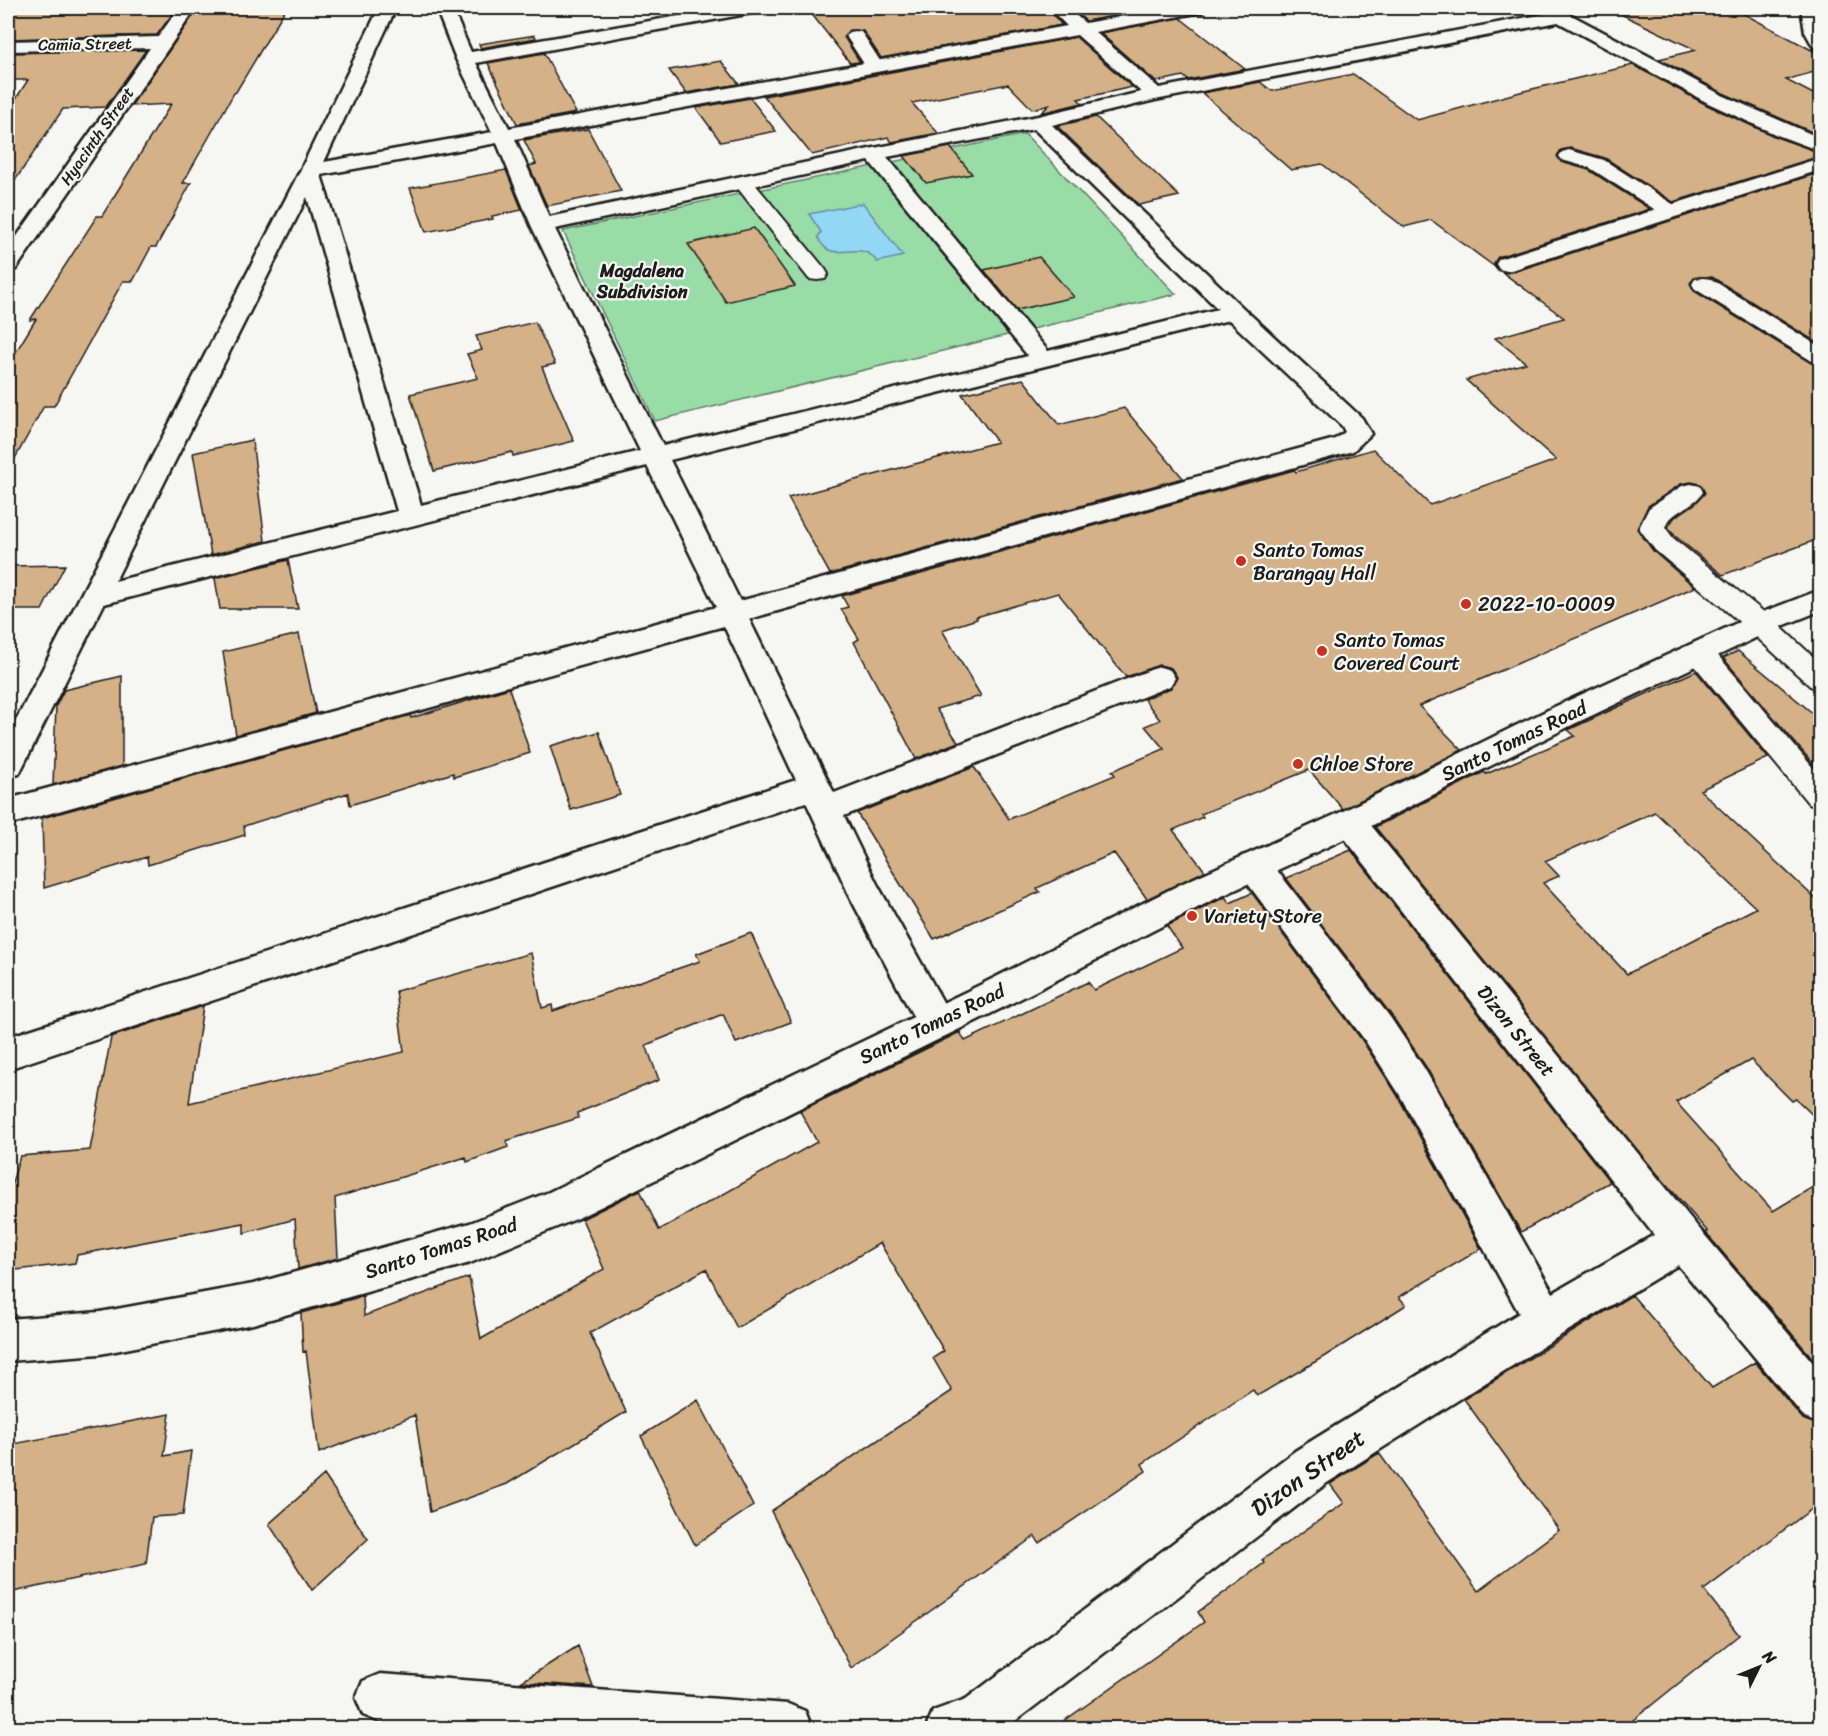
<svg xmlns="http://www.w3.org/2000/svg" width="1828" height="1736" font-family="Sriracha,sans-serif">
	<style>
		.green { fill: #99dca7; stroke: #5a7c62; stroke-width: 1.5 }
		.water { fill: #93d6f5; stroke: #638c9e; stroke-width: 1.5 }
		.building { fill: #d4b186; stroke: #1c1c1c; stroke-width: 1.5; fill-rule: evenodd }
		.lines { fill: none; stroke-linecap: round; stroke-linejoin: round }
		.lane-casing { stroke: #1c1c1c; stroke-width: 4 }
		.street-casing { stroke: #1c1c1c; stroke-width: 5 }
		.secondary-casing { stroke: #1c1c1c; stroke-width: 5 }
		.lane { fill: #f6f6f2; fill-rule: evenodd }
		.street { fill: #f6f6f2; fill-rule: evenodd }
		.secondary { fill: #f6f6f2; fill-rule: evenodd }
		.poi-dot { fill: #c8321e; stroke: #f6f6f2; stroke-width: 2 }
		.labels { text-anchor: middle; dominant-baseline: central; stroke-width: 4.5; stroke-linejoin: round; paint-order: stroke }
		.far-street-label { font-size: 16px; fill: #1c1c1c; stroke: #f6f6f2 }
		.far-neighbourhood-label { font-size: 18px; font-weight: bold; fill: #1c1c1c; stroke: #f6f6f2 }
		.poi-label { font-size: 20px; fill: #1c1c1c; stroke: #f6f6f2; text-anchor: start }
		.street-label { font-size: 20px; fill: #1c1c1c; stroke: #f6f6f2 }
		.near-street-label { font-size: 24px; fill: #1c1c1c; stroke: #f6f6f2 }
	</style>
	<rect width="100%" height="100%" fill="#f6f6f2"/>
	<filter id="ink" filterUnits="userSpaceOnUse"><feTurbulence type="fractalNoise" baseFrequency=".0167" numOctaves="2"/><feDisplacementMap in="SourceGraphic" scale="12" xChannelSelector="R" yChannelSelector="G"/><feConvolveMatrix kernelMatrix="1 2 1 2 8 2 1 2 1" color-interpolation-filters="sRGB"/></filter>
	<g filter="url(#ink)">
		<path class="green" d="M1025 134 1176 294 655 421 563 231Z"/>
		<path class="water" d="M863 203 903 256 877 262C859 235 831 269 818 237L821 232 809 214Z"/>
		<path class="building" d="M8 8H177L157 35 8 39Z
			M198 8H286L236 92 234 93 183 183H191L156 247H151L133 281H123L54 406H44L8 471V365L36 319 30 320 97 216H102L171 104 131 106Z
			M807 8H1047L1062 25 881 58 863 31 849 30 844 37 860 62 850 63Z
			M1070 8H1160L1086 21Z
			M1608 8H1733L1821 55V70L1786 80 1821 98V136L1723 93 1659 59 1696 50Z
			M1180 18 1245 69 1188 80 1183 76 1156 82 1100 33Z
			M535 35 536 38 481 48 479 44Z
			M1076 37 1132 87 1078 99 1082 103 1041 113 1049 105 1032 109 1008 84 912 103 938 133 892 142 888 137 812 155 764 96Z
			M146 50 106 107 63 109 8 191V111L28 80H8V53Z
			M544 53 576 113 517 124 488 63Z
			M721 61 739 84 686 93 669 70Z
			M1633 65 1707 105 1776 137 1821 153V156L1673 202 1605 158 1570 148 1561 150 1557 156 1561 162 1589 170 1650 209 1498 257 1494 263 1495 267 1431 220 1404 227 1322 164 1291 170 1202 93 1260 82 1272 91 1353 74 1417 120 1524 91Z
			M750 98 776 131 721 142 696 108Z
			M1096 117 1179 196 1139 205 1057 126Z
			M588 129 621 191 547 206 529 166 536 164 524 140Z
			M950 147 972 174 926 183 904 156Z
			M506 170 522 210 492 216 493 219 426 232 410 188Z
			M1821 172V345L1712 277H1695L1690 283 1694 291 1811 363 1821 365V538L1723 575 1675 536 1668 527 1674 518 1696 503 1705 493 1700 484 1691 482 1681 484 1648 506 1637 529 1654 552 1695 587 1419 706 1462 750 1343 809 1309 770 1201 814 1203 817 1173 830 1205 871 1147 899 1114 853 1037 888 1040 892 934 939 857 813 974 767 1009 819 1115 775 1112 771 1164 749 1145 726 1160 720 1144 699 1171 688 1177 677 1171 668 1159 665 1126 677 1058 593 976 617 977 619 942 630 981 696 936 709 958 742 916 759 854 642 859 639 841 609 848 607 842 596 1294 470 1296 472 1373 449 1430 505 1556 460 1466 380 1526 363 1495 338 1564 318 1502 272 1516 271Z
			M754 228 795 286 726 302 688 244Z
			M1039 257 1074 297 1017 310 984 270Z
			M535 322 555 364 542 367 574 441 513 456 512 452 434 471 410 394 478 378 467 354 482 350 476 336Z
			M1023 379 1059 425 1124 408 1183 478 830 574 788 498 997 442 962 394Z
			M252 440 265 541 211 555 193 453Z
			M288 560 298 609H220L215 578Z
			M65 565 42 610H8V566Z
			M299 634 316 713 236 735 223 652Z
			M1738 651 1821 720V773L1723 658Z
			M1696 671 1768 758 1700 790 1821 904V1123L1796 1099 1792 1101 1751 1060 1676 1102 1773 1211 1821 1182V1368L1706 1233 1708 1232 1648 1163 1375 827 1484 772 1486 774 1575 736 1568 730ZM1655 812 1756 908 1627 974 1543 883 1559 876 1545 861Z
			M122 676V766L53 785 56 706 64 690Z
			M509 688 530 753 454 777 453 773 350 805 348 793 244 826 245 835 148 865 147 857 44 888 42 818 410 715 411 718Z
			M599 732 620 795 571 810 550 746Z
			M1351 850 1610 1182 1521 1232 1426 1067 1392 1016 1286 878Z
			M1252 893 1362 1040 1396 1093 1481 1249 1399 1297 1406 1305 1325 1356 1257 1396 1253 1390 1142 1464 1146 1471 1039 1543 1035 1536 851 1668 771 1511 952 1391 933 1358 944 1351 880 1243 737 1328 706 1269 590 1333 626 1412 507 1484 430 1512 415 1415 319 1453 306 1351 303 1352 301 1313 363 1296 364 1316 469 1277 481 1339 604 1269 582 1219 640 1190 659 1230 817 1142 800 1111 960 1032 965 1041 1088 982 1094 990 1182 948 1167 926 1225 897 1230 903Z
			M751 933 791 1022 736 1043 723 1014 646 1045 659 1080 577 1113 578 1118 506 1141 508 1147 467 1162 466 1157 335 1198 338 1258 298 1269 295 1219 244 1233V1223L77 1255 75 1263 8 1271V1196L20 1156 90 1150 111 1037 203 1006 189 1103 404 1052 396 991 531 953 542 1008 552 1005 553 1011 700 961 696 954Z
			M1632 1295 1712 1388 1755 1362 1803 1419 1821 1426V1502L1704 1590 1739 1635 1623 1728H1054L1204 1622 1198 1612 1264 1563 1262 1560 1344 1503 1330 1484 1379 1453 1478 1591 1559 1530 1464 1399Z
			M698 1400 753 1506 695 1545 641 1436Z
			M170 1414 164 1456 191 1451 183 1515 152 1517 146 1564 8 1593V1445Z
			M324 1475 368 1539 312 1590 269 1524Z
			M578 1646 593 1687 521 1682Z"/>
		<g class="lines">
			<g class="lane-casing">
				<path id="lane" d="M855 31 861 32 864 36 884 67 881 71H869L866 67 846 36 849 32Z
					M1569 150 1604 160 1679 208 1682 212 1679 216H1665L1590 168 1562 160 1559 156 1562 152Z
					M743 176 750 178 825 269 828 274 825 279 817 280 809 279 733 182 736 178Z
					M1703 278 1711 279 1820 347V363L1812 361 1695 289 1692 284 1695 279Z
					M1691 484 1700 486 1703 492C1694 507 1672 510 1665 527L1673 538 1770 617 1820 663V689L1810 686 1750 631 1655 550 1639 528 1649 508 1682 486Z
					M1700 643 1710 646 1820 776V808L1809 804 1690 660 1686 653 1690 646Z"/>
			</g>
			<g class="street-casing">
				<path id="street" d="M179 8H196L16 269 8 270V249L150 48 8 51V41L158 37Z
					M379 8H396L324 162 492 132 456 59 436 8H452L471 52 725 8H761L758 12 752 13 476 63 509 128 1067 26 1049 8H1067L1085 23 1170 8H1204L1202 12 1196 13 1095 32 1159 88 1544 14 1538 8H1558L1722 95 1820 138V151L1777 135 1708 103 1558 22 1155 100 1052 125 1242 307 1362 418 1371 434 1353 451 749 619 834 793 1150 670 1160 667 1170 670 1175 678 1170 686 844 816 877 884 948 1011 953 1022 948 1033 935 1038 922 1033 852 901 806 802 8 1069V1037L796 780 724 626 8 825V799L716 607 647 466 104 604 19 774 8 777V736L300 171ZM1077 35 1141 92 1038 116 874 148 549 217 515 139ZM1034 129 1218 309 1048 351 887 157ZM497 143 531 225 640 451 421 505 321 175ZM869 161 1028 356 663 446 555 229ZM307 197 397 511 115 581ZM1229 320 1342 426 1345 432 1335 439 740 601 670 460Z
					M1801 8H1818L1820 21V49L1814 48 1805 32Z
					M1820 158V170L1515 269 1507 271 1499 269 1496 264 1499 259Z
					M1350 809 1361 813 1697 1226 1820 1371V1424L1805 1418 1678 1265 1561 1335 1327 1483 1006 1728H926L933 1711 966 1699 1295 1451 1519 1313 1398 1092 1364 1039 1242 876 1238 866 1242 856 1254 853 1266 856 1390 1017 1424 1068 1553 1293 1654 1235 1339 831 1334 822 1339 813Z
					M380 1674 788 1704 805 1711 812 1728H467L380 1722 363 1715 356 1698 363 1681Z"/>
			</g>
			<g class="secondary-casing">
				<path id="secondary" d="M1820 590V611L1770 631 1574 724 1361 831 1207 903 1004 1007 576 1219 470 1263 253 1324 100 1354 8 1361V1319L100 1312 253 1284 470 1223 549 1192 980 985 1183 883 1339 813 1552 708 1750 617Z"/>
			</g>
			<use href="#lane" class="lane"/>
			<use href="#street" class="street"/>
			<use href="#secondary" class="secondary"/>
		</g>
	</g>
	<g class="poi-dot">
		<circle cx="1241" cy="561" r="6"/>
		<circle cx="1466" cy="604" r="6"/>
		<circle cx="1322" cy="651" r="6"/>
		<circle cx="1298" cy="764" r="6"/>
		<circle cx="1192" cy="916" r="6"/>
	</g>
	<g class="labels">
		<g class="far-street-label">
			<text transform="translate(85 44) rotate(-1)">Camia Street</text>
			<text transform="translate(97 136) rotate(-55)">Hyacinth Street</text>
		</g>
		<g class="far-neighbourhood-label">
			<text x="642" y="271">Magdalena<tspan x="642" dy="21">Subdivision</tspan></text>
		</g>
		<g class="poi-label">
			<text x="1253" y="550">Santo Tomas<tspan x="1253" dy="23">Barangay Hall</tspan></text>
			<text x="1478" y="604">2022-10-0009</text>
			<text x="1334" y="640">Santo Tomas<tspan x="1334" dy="23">Covered Court</tspan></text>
			<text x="1310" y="764">Chloe Store</text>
			<text x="1204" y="916">Variety Store</text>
		</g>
		<g class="street-label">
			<text transform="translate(1514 741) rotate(-26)">Santo Tomas Road</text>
			<text transform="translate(932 1024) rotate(-26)">Santo Tomas Road</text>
			<text transform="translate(1516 1031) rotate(51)">Dizon Street</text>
			<text transform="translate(441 1248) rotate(-18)">Santo Tomas Road</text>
		</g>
		<g class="near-street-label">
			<text transform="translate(1308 1473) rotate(-35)">Dizon Street</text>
		</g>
	</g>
	<rect width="1828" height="1736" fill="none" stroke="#f6f6f2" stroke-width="30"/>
	<rect x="15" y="15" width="1798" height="1706" fill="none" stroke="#1c1c1c" stroke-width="2" filter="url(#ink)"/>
	<g transform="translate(1759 1667) rotate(47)" stroke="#f6f6f2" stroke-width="4.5" paint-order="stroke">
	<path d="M0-4.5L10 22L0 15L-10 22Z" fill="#1c1c1c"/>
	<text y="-9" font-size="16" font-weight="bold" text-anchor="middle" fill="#1c1c1c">N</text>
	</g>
</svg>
